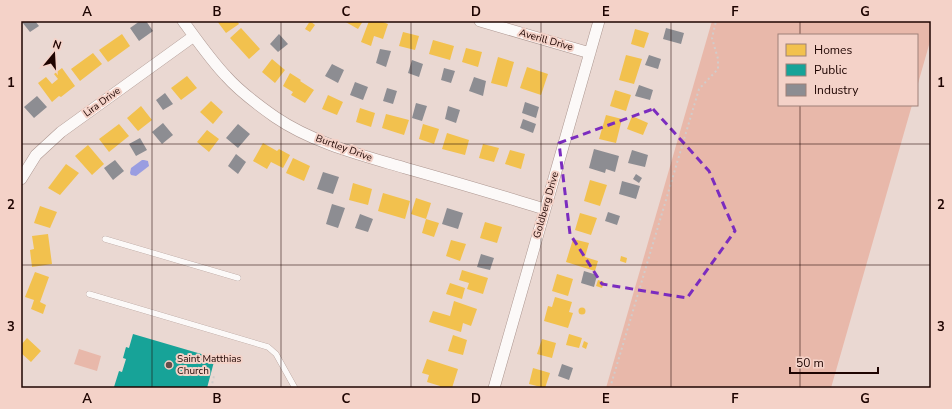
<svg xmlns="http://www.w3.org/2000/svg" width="952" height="409" font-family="'Nunito Sans',sans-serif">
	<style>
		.green { fill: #e8b8aa }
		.water { fill: #9a9de1 }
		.homes { fill: #f2c14e }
		.public { fill: #17a398 }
		.industry { fill: #8d8d92 }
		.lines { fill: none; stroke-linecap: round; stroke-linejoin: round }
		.service-casing { stroke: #ad9791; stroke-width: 6 }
		.minor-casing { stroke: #ad9791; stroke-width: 12 }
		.path { stroke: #d2ccca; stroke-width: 2; stroke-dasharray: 2 3; stroke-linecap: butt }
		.service { stroke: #fcf9f8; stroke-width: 5.5 }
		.minor { stroke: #fcf9f8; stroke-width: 11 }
		.marked { fill: none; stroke: #7b2cbf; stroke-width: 3; stroke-dasharray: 8 5; stroke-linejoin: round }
		.grid { fill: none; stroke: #1e0401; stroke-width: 1; stroke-opacity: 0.55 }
		.poi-dot { fill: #654e4a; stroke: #f4d2c8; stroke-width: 1.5 }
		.labels { text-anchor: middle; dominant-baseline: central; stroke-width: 4; stroke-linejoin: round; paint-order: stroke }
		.street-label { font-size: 10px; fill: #1e0401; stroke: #f4d2c8 }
		.poi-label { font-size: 10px; fill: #1e0401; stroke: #f4d2c8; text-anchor: start }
		.neatline { fill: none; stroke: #1e0401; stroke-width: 1.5 }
		.grid-label { font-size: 13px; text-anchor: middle; font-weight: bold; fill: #1e0401 }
	</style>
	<rect width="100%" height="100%" fill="#ead8d2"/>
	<path class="green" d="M712 21H931V38L917 87V35H779V105H912L831 388H606Z
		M79 349 101 356 97 371 74 364Z"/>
	<path class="water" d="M142 160H144L148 161 149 166 136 176 131 175 130 173 131 168Z"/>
	<path class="homes" d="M217 21H237L239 24 226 33Z
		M310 21 315 25 310 32 305 29Z
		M344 21H363L358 29Z
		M369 21H380L388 24 383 39 374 36 371 46 361 42Z
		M241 28 260 49 249 59 230 38Z
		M635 29 649 33 644 48 631 44Z
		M403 32 419 36 415 50 399 46Z
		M122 34 130 46 108 62 99 50Z
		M433 40 454 46 450 60 429 54Z
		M466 48 482 52 478 67 462 62Z
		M93 53 102 64 80 81 71 69Z
		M626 55 642 59 634 84 619 80Z
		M498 57 514 62 507 87 491 83Z
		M272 59 285 70 275 83 262 72Z
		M527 67 548 74 541 95 520 88Z
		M62 68 75 86 61 97 59 96 52 102 38 83 46 77 52 84 58 79 54 74Z
		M290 73 301 80 300 81 314 90 305 103 291 95 293 92 283 86Z
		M187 76 197 88 181 100 171 88Z
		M615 90 631 95 626 111 610 106Z
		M328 95 343 102 337 115 322 109Z
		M211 101 223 112 213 124 200 112Z
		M141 106 152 120 138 131 127 118Z
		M360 108 375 113 371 127 356 122Z
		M386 114 409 120 404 135 382 128Z
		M606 115 622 119 616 143 599 139Z
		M632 116 648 123 643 135 627 129Z
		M119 124 129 136 109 152 99 139Z
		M423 124 439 129 434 144 419 139Z
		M207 130 219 139 209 152 197 142Z
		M447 133 469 140 465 155 442 149Z
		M263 143 277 151 279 149 290 155 283 168 271 162 267 169 253 161Z
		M483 144 499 148 494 162 479 158Z
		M88 145 104 164 92 175 75 156Z
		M510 150 525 154 521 169 505 164Z
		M293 158 310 166 304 181 286 173Z
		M66 164 79 173 60 195 48 188Z
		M590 180 607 185 600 206 584 201Z
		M353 183 372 189 368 205 349 200Z
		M383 193 410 201 405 219 378 211Z
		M416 198 431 203 426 219 411 214Z
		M40 206 57 212 50 228 34 223Z
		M580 213 597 218 591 235 575 230Z
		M426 219 439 223 434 237 422 233Z
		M485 222 502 227 497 243 480 238Z
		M48 234 52 264 32 267 30 250 34 249 32 236Z
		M573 239 589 243 585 257 598 261 595 271 566 262Z
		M451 240 466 244 460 261 446 256Z
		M621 256 627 258 626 263 620 261Z
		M462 270 488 278 483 294 467 289 469 283 459 280Z
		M35 272 49 277 40 302 46 305 43 314 31 309 34 300 25 297Z
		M557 274 573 279 568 296 552 291Z
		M598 280 604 282 602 288 596 286Z
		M450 283 465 288 462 299 446 294Z
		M555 297 572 302 569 312 573 313 568 328 544 321 548 306 552 307Z
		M454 301 477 309 471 326 463 323 461 332 429 322 433 311 450 316Z
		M578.5 311a3.5 3.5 0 1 1 7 0a3.5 3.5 0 1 1-7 0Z
		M569 334 582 338 579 348 566 345Z
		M453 335 467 340 463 355 448 351Z
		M27 338 41 351 31 362 21 353V345Z
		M542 339 556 343 552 358 537 354Z
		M584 341 588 343 586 349 582 347Z
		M427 359 458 369 452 388H440V386L427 382 429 375 422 373Z
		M533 368 550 373 545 388 529 384Z"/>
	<path class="public" d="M133 334 215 358 207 388H117L114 387 119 371 122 372 126 359 123 358 126 347 129 348Z"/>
	<path class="industry" d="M23 21H35L39 26 30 32 22 22Z
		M140 21H146L153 31 139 41 130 28Z
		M666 28 684 33 681 44 663 39Z
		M279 34 288 44 278 52 270 44Z
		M380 49 391 51 386 67 376 63Z
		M649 55 661 59 658 69 645 65Z
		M412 60 423 64 419 77 408 73Z
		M332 64 344 70 338 83 325 76Z
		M444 68 455 71 451 83 441 80Z
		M474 77 486 81 483 96 469 91Z
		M355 82 368 87 363 100 350 95Z
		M639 85 653 90 650 100 635 96Z
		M387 88 397 91 393 104 383 101Z
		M165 93 173 104 163 110 156 100Z
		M37 96 47 107 34 118 24 107Z
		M525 102 539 107 536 118 522 113Z
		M416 103 427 106 422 121 412 118Z
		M448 106 460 110 456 123 445 119Z
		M523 119 536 124 533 133 520 128Z
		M163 123 173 135 162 144 152 132Z
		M238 124 250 134 238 148 226 138Z
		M140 138 147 150 136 156 129 144Z
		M594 149 619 156 615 172 606 169 605 173 589 168Z
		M632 150 648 155 645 167 628 163Z
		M236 154 246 162 238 174 228 166Z
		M115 160 124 171 113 180 104 168Z
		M323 172 339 177 333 194 317 189Z
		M636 174 642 178 639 183 633 179Z
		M622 181 640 186 636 199 619 194Z
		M332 204 345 208 338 228 326 224Z
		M447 208 463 213 458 229 442 224Z
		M608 212 620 216 617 225 605 221Z
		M360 214 373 219 368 232 355 228Z
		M481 254 494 258 490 270 477 267Z
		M584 271 597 275 594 287 581 283Z
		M562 364 573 368 569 380 558 376Z"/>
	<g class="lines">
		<g class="service-casing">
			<path id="service" d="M105 239 238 278
				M89 294 268 347 276 354 295 388"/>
		</g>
		<g class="minor-casing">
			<path id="minor" d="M183 21C197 40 210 59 226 76 240 92 258 105 275 117 313 143 361 155 405 168 452 181 498 195 545 209
				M480 21 590 53
				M21 179 36 155 61 132 194 36
				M494 388 599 21"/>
		</g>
		<path class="path" d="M211 388 214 376
			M610 388 699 89 718 69V59L712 38 716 21"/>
		<use href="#service" class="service"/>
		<use href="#minor" class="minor"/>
	</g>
	<path class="marked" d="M653 109 709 171 735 231 687 298 602 284 570 234 559 143Z"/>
	<path class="grid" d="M152 21V388M281 21V388M411 21V388M541 21V388M671 21V388M800 21V35M800 105V388M21 144H931M21 265H931"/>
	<circle class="poi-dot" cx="169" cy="365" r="4"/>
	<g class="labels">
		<g class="street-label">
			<text transform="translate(546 40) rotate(16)">Averill Drive</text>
			<text transform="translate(102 102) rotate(-36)">Lira Drive</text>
			<text transform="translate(344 148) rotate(20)">Burtley Drive</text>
			<text transform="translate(546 205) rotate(-74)">Goldberg Drive</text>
		</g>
		<g class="poi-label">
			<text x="177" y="359">Saint Matthias<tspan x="177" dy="12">Church</tspan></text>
		</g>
	</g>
	<rect width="952" height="409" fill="none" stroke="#f4d2c8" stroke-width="44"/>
	<rect x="778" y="34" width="140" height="72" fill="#f4d2c8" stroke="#9e8078"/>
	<rect x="786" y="44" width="20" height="12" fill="#f2c14e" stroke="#9e8078"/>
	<text x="814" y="54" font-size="12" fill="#1e0401">Homes</text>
	<rect x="786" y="64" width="20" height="12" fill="#17a398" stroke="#9e8078"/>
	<text x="814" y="74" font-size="12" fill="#1e0401">Public</text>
	<rect x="786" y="84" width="20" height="12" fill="#8d8d92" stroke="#9e8078"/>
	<text x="814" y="94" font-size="12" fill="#1e0401">Industry</text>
	<g transform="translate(54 54) rotate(18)" stroke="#f4d2c8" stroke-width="3" paint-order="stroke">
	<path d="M0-3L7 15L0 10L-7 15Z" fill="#1e0401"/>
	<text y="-6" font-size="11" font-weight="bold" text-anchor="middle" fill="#1e0401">N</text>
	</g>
	<path d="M790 367v6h88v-6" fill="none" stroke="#1e0401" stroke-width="2"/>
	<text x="796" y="367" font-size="12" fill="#1e0401" stroke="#f4d2c8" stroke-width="3" paint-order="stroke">50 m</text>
	<rect x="22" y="22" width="908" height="365" class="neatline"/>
	<g class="grid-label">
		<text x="87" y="16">A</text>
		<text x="217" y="16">B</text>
		<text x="346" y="16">C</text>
		<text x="476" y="16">D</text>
		<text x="606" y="16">E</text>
		<text x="735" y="16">F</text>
		<text x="865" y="16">G</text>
		<text x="11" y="87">1</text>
		<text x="941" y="87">1</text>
		<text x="11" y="209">2</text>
		<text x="941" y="209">2</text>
		<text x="11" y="331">3</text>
		<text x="941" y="331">3</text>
		<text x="87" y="403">A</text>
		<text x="217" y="403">B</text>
		<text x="346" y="403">C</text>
		<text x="476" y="403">D</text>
		<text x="606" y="403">E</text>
		<text x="735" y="403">F</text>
		<text x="865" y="403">G</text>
	</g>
</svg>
